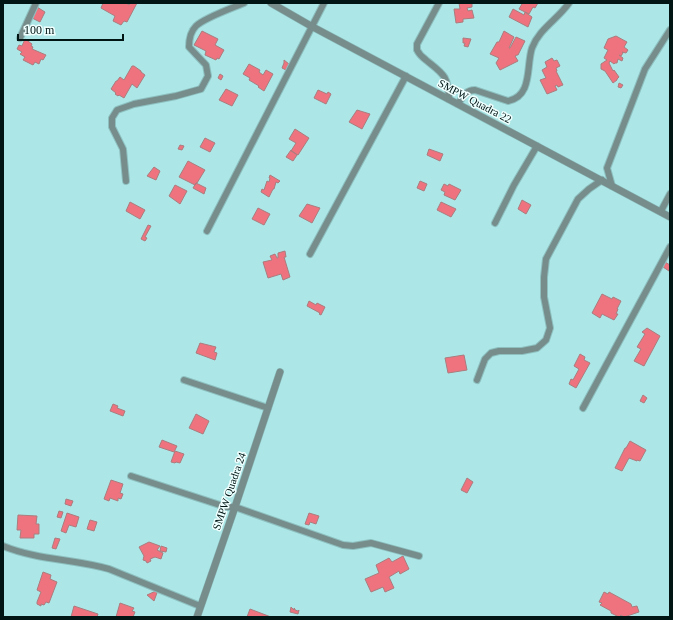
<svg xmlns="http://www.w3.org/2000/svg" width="673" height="620" font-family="'Times New Roman',serif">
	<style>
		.building { fill: #ef737f; stroke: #ab7c7e }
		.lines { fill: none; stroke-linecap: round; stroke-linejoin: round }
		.minor-casing { stroke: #8ec0c0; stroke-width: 8 }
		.tertiary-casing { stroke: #8ec0c0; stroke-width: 8 }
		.minor { stroke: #768d8c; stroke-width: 6 }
		.tertiary { stroke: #768d8c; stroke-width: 7 }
		.labels { text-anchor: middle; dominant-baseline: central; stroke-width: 3; stroke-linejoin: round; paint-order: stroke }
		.street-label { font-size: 11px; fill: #011515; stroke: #eefffe }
	</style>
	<rect width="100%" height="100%" fill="#ade6e6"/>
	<path class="building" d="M103 3H126L129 5 130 3H137L127 22 124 21 121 25 113 21 115 16 101 8Z
		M459 3H472V7L467 8 468 11 472 10 474 18 463 19V22L456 23 454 9H460Z
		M519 3H538L535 8 533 7 529 14 519 9 522 4Z
		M37 7 45 12 40 22 32 18Z
		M513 9 524 15 525 12 532 17 528 27 509 17Z
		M202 31 218 39 215 45 224 50 219 59 217 58 216 60 205 55 206 51 194 45Z
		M504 31 514 37 509 48H510L516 37 525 41 518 55H517L515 56 518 61 500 70 496 63 499 58 490 54 497 42H499Z
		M616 36 627 42 624 47 628 50 626 53 622 52 623 53 621 56 619 55 623 58 622 61 618 59 617 63H615L614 64 610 61 609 63 613 71 614 70 619 77 617 79V80L613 83 605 71 601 69V64L607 60 604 58 608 50 604 48 608 39Z
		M463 38 471 39 468 47 464 46 465 43H463Z
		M25 39 32 44 31 46 33 47 32 49 46 55 43 60 41 59 39 64 35 62 33 65 23 60 25 57 20 54 22 52 17 49 19 45 22 46Z
		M552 58 554 61 557 60 560 66 556 68 557 71H556L563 85 558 87 557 85 555 86 557 90 547 94 540 80 546 78 542 70 547 67 545 62Z
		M284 60 289 64 286 70 282 68 284 63Z
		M249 64 260 70 259 72 263 75 266 70 273 74 264 91 258 87 259 86 249 80 250 78 243 74Z
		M132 66H134L141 71V72L145 75 137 88 132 84 124 98 119 95 118 96 115 94 116 93 111 89 116 81H117L120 77 124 80Z
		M220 74 223 76 221 80 218 78Z
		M619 83 623 85 621 88 618 87Z
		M226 89 238 95 232 106 219 100Z
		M318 90 327 94 328 92 331 94 326 104 314 98Z
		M357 110 370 114 362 129 349 122Z
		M295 129 309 138 298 155 291 151 296 143 289 139Z
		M205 138 215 143 210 152 200 147Z
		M180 145 184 146 182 150 178 149Z
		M429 149 443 154 440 161 427 155Z
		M291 150 297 155 293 161 286 157Z
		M188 161 205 170 197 183H196L195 185 179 177Z
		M154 167 160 171 156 180 147 176Z
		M270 175 280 181 278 183 276 182 274 189H273L269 197 261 192 262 189 264 190 267 181 269 182 270 178H269Z
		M420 181 427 184 424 191 417 188Z
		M196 183 206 188 204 194 193 188Z
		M444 184 448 186 449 184 461 190 455 200 444 195 445 192 441 190Z
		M175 185 187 191 180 204 169 196Z
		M522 200 531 205 526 214 518 209Z
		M130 202 145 210 140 219 126 211Z
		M441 202 456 209 451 217 437 210Z
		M307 204 320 208 312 223 299 216Z
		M258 208 270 214 264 225 252 219Z
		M148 225 151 226 145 237 147 238 145 241 141 239Z
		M285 251 286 257H284L290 277 283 280 281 274 268 278 263 262 272 260 270 256 275 254 277 258H278V253Z
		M665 262 670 265 669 271 663 267Z
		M602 294 612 299 613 297 621 301 617 309H618L616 314H618L614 320 602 314 600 318 592 313Z
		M309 301 316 305 317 303 325 307 321 315 319 314 320 313 307 306Z
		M647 328 660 336 644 366 634 361 641 349 637 347 645 334 642 332Z
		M200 343 216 347 214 352 217 353 215 360 196 353Z
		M580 354 585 357 584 360 590 363 576 388 569 384 571 379 573 380 579 369 574 366Z
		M464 355 467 370 448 373 445 358Z
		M643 395 647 398 644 403 640 401Z
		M113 404 118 406 117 408 125 411 123 416 110 411Z
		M196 414 209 421 203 434 189 428Z
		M162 440 177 446 174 452 159 447Z
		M630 441 646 450 640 461 637 460V461L629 458 622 471 615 468 625 448H626Z
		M175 451 184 454 180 463 176 462 175 463 171 462Z
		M467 478 473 482 467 493 461 490Z
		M111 480 123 484 120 493 123 494 121 499 118 498V501L110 498 109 501 104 499Z
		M66 499 73 501 71 506 65 504Z
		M59 511 63 512 61 518 57 517Z
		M67 513 79 517 76 527 69 525 66 533 61 531Z
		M309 513 319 516 316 524 310 522 309 525 305 524Z
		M18 515 37 516 36 524H39V534H34V538H20L21 530H17Z
		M90 520 97 522 94 531 87 529Z
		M55 538 60 539 56 549 52 548Z
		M149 542 160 546 157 550 163 553 161 559 155 557 150 559 151 561 147 563 146 561 143 560 144 556 139 547Z
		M161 546 167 548 166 552 160 551Z
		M403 556 409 569 400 574 399 571 389 577 394 588 385 592 383 587 371 592 365 579 379 573 376 565 389 558 392 562Z
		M43 572 51 575 50 579 57 582 49 603 46 602 44 605 41 604V606L37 604V602L41 592 37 590Z
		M158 590 154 601 147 595Z
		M604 592 608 594 609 592 631 604 632 607 637 606 639 612 624 617 621 615 619 617 611 613V611L600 605 602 603 599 602Z
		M120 603 134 608 132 611 135 612 133 617H116Z
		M74 606 98 614 97 617H71Z
		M291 607 294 610V608L295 609V610L298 611 299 610 298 614 290 612Z
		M250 609 271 617H247Z"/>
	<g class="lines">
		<g class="minor-casing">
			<path id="minor" d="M439 3 417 44V50C419 54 422 57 426 60 443 74 448 75 449 99
				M20 38 36 3
				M458 104C463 96 466 90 475 90L508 101C533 96 526 66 532 48 539 29 558 19 569 3
				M126 181 123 149 112 127V118L117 110 134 104 176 96 201 89 208 76 206 65 189 47C189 40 190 32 196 26 204 18 232 8 244 3
				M612 186 607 168 645 69 670 30
				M661 211 670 194
				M495 223 514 185 537 146
				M207 231 324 3
				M310 254 406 76
				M184 380 268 408
				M477 380 485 359 491 353 499 351H522L537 348 546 340 550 328 544 297V277L546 259 578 199 589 189 602 180
				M583 408 670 247
				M131 476 226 507H235L343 545 353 546 371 543 419 556
				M3 546C37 560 74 559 109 569L200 606"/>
		</g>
		<g class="tertiary-casing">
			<path id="tertiary" d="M271 3 311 26 670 217
				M197 617 235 507 280 372"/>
		</g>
		<use href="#minor" class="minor"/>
		<use href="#tertiary" class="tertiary"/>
	</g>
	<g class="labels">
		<g class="street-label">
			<text transform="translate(475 101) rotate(28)">SMPW Quadra 22</text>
			<text transform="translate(229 491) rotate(-71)">SMPW Quadra 24</text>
		</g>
	</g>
	<rect width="673" height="620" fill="none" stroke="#011515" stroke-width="8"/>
	<path d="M18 34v6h105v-6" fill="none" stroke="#011515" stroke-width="2"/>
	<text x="24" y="34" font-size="12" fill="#011515" stroke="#eefffe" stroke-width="3" paint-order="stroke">100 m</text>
</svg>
